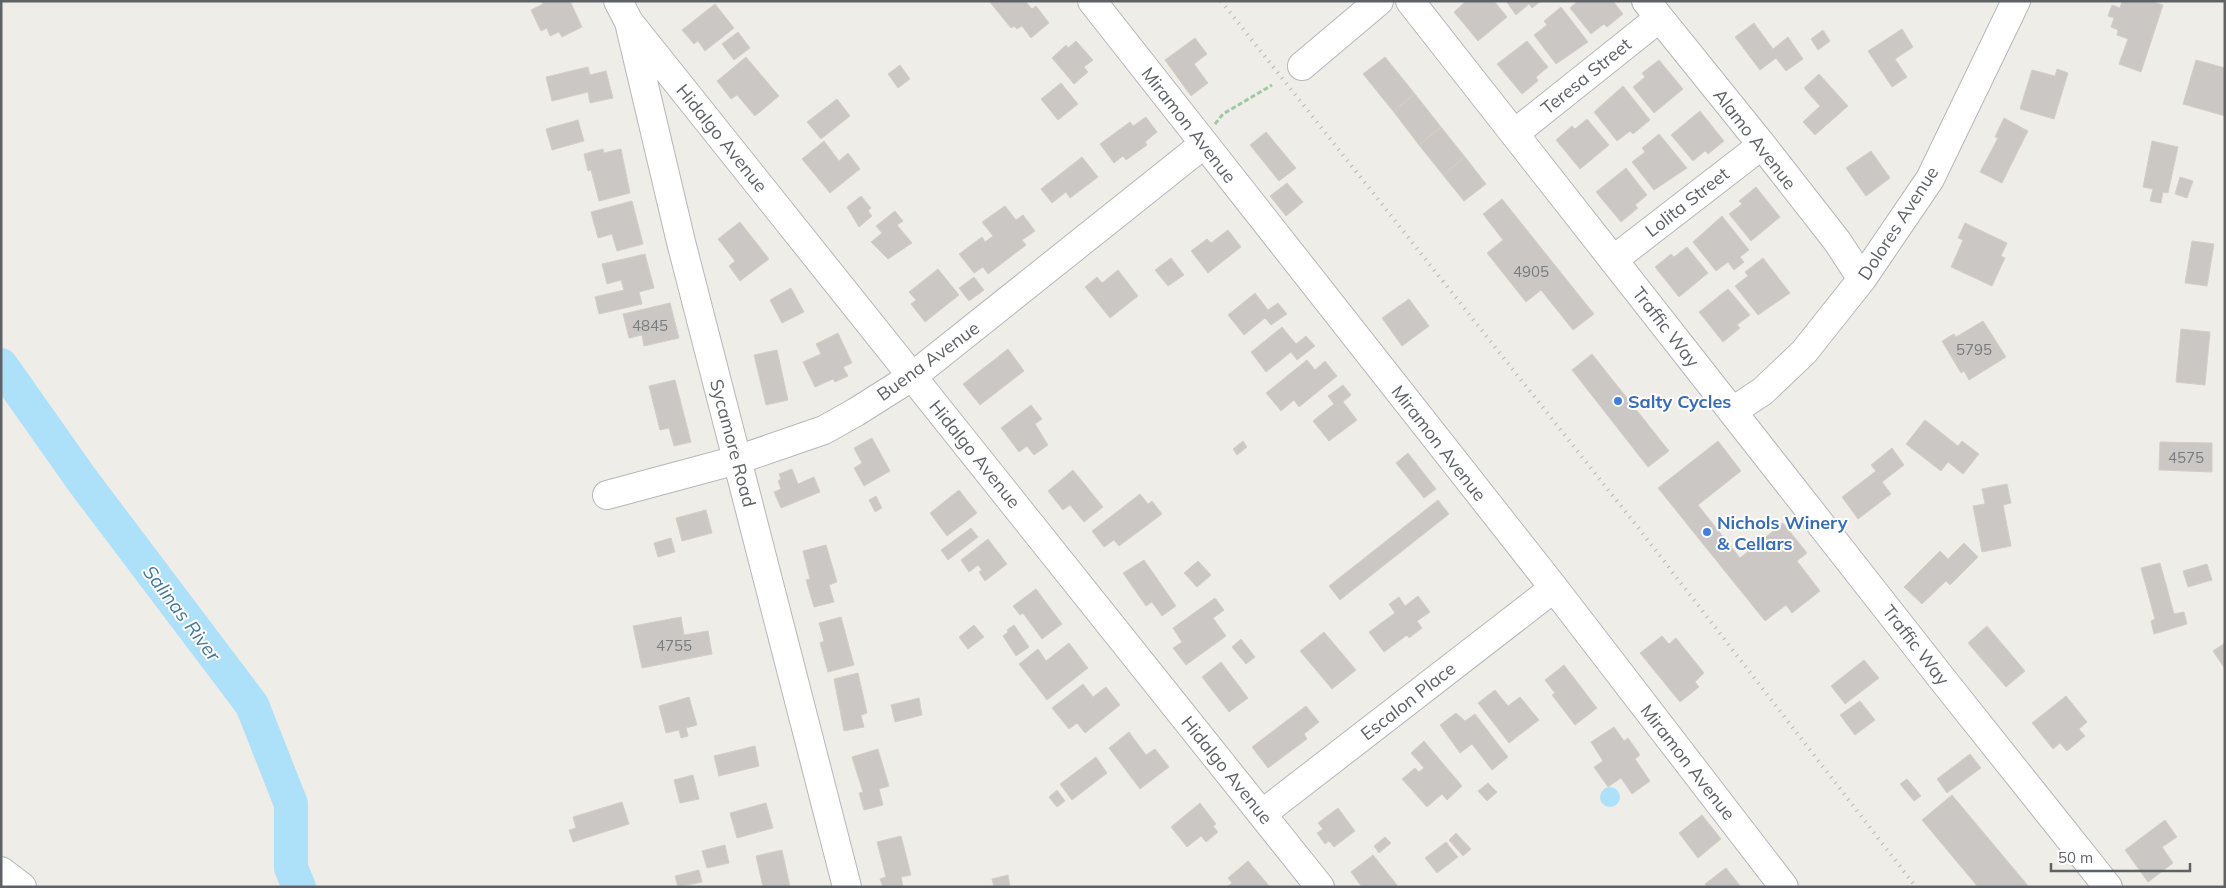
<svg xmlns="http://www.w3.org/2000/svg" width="2226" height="888" font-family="Mulish,sans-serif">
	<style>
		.water { fill: #ade0f9 }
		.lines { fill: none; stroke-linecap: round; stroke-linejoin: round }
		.river { stroke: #ade0f9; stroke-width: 34 }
		.building { fill: #cbc7c4; stroke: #d4cec5 }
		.minor-casing { stroke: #b4b7ba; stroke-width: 30 }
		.path { stroke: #a0c8a7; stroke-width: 3; stroke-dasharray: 5 2.5; stroke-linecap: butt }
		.minor { stroke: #fff; stroke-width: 28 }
		.rail { stroke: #b5b6b6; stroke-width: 4; stroke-dasharray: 1 6; stroke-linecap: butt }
		.shop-dot { fill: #3f7fe0; stroke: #fff; stroke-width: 2 }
		.labels { text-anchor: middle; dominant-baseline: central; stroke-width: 4; stroke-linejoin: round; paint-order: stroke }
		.number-label { font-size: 15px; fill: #797b7e }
		.street-label { font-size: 18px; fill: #5e6266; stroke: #fff }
		.shop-label { font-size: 18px; font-weight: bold; fill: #366cbe; stroke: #fff; text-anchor: start }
		.water-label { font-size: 19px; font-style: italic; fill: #43779a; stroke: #fff }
	</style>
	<rect width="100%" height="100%" fill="#efede7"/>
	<path class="water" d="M1600 797a10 10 0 1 1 20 0a10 10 0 1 1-20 0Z"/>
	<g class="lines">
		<path class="river" d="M1 365 82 480 252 705 291 804V868L299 887"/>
	</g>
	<path class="building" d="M541 1H570L582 27 562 37 559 32 550 36 547 28 541 31 531 10 543 4Z
		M989 1H1025L1032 9 1036 6 1049 23 1031 38 1022 26 1017 29 1014 26 1011 28Z
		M1466 1H1494L1507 17 1478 41 1454 12Z
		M1506 1H1541L1532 8 1529 4 1516 15Z
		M1578 1H1613L1623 14 1607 27 1604 24 1591 34 1570 8Z
		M2122 1H2151L2163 5 2141 72 2119 64 2128 39 2117 35 2118 30 2111 27 2114 18 2108 16 2112 5 2120 8Z
		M715 4 734 28 705 51 698 41 694 44 682 30Z
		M1561 7 1588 42 1556 64 1534 35 1547 25 1544 21Z
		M1754 23 1773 49 1788 37 1803 59 1786 71 1776 58 1760 70 1735 37Z
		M1902 29 1913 47 1895 59 1907 77 1892 87 1868 51Z
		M1823 30 1830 41 1818 50 1811 39Z
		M738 32 750 48 734 60 722 44Z
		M1195 38 1207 54 1194 64 1208 83 1191 96 1165 60Z
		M1076 41 1093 60 1084 67 1088 72 1074 84 1052 58 1066 45 1068 48Z
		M1527 41 1548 67 1536 77 1538 81 1522 94 1497 64Z
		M746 57 779 96 755 116 737 95 731 99 717 81Z
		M1385 57 1415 94 1393 111 1363 74Z
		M1659 60 1683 89 1654 113 1633 87 1645 77 1642 73Z
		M2196 60 2225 68V116L2183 104Z
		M900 65 910 79 898 88 888 74Z
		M588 67 590 75 606 71 613 98 590 103 588 92 552 101 546 77Z
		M2057 69 2068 73 2054 119 2020 109 2032 70 2055 76Z
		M1819 74 1848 106 1815 135 1803 122 1820 106 1804 88Z
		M1061 83 1078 104 1058 120 1041 99Z
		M1623 86 1650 120 1633 134 1630 131 1617 141 1594 112Z
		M1415 94 1441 127 1419 145 1393 111Z
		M837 99 850 116 821 139 807 122Z
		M1700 111 1724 141 1708 154 1705 151 1693 161 1671 135Z
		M1146 117 1157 132 1145 142 1147 145 1126 160 1123 156 1114 163 1100 144 1130 122 1133 126Z
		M2004 118 2028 131 2002 183 1980 172 1998 138 1995 137Z
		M1587 119 1609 145 1580 169 1556 140 1572 126 1575 129Z
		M578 120 584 141 552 150 546 129Z
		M1441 127 1465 157 1443 175 1419 145Z
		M1266 132 1296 168 1279 181 1250 145Z
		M1659 134 1687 168 1654 190 1632 162 1645 152 1642 148Z
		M824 141 839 161 848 153 860 169 830 193 802 159Z
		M2152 141 2178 147 2168 193 2163 192 2161 203 2150 201 2153 189 2143 187Z
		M603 149 604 153 621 149 630 193 599 201 591 170 588 171 584 154Z
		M1871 151 1890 178 1866 196 1846 168Z
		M1082 157 1098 177 1070 198 1066 192 1052 203 1041 189Z
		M1465 157 1486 184 1464 201 1443 175Z
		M1626 168 1647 195 1635 205 1638 208 1621 222 1596 192Z
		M2180 177 2193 181 2187 198 2175 194Z
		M1287 183 1303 202 1286 216 1270 196Z
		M1756 187 1780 217 1751 241 1729 214 1742 204 1739 201Z
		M861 196 871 208 868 211 872 216 859 227 847 207Z
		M1502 199 1594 314 1573 330 1541 290 1526 302 1487 253 1503 240 1483 214Z
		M632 201 643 244 617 251 612 234 598 238 591 212Z
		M1005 206 1016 220 1023 215 1035 231 1022 240 1026 245 988 274 983 267 974 273 959 254 982 237 985 242 993 236 982 222Z
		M895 211 903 221 897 225 912 243 888 259 871 242 882 233 876 226Z
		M1722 216 1749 250 1740 257 1744 262 1734 270 1728 262 1716 271 1693 242Z
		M740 222 769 259 740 281 729 266 735 261 718 239Z
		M1965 223 2007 243 2001 256 2005 258 1992 286 1951 267 1963 240 1958 238Z
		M1228 230 1241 247 1208 273 1191 251 1207 239 1211 243Z
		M2192 241 2214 244 2207 286 2185 283Z
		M1687 247 1708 273 1679 297 1655 267 1671 254 1674 257Z
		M645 254 654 288 639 292 642 304 599 314 595 297 624 290 621 280 607 284 602 264Z
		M1171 258 1184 275 1168 286 1155 270Z
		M1763 258 1790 293 1758 315 1735 286 1748 276 1745 272Z
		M938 269 959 295 925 322 911 304 916 300 909 292Z
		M1118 270 1138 296 1110 318 1085 287 1097 277 1102 283Z
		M974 277 984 290 969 301 959 288Z
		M791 288 804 312 782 323 770 300Z
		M1728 289 1750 315 1737 325 1740 328 1723 342 1699 312Z
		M1255 293 1268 310 1278 303 1287 314 1271 325 1265 318 1244 335 1228 315Z
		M1409 299 1429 326 1402 346 1382 318Z
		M670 303 679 338 644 346 642 335 629 338 623 314Z
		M1983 321 2006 357 1969 380 1964 371 1961 373 1942 341 1954 334 1956 337Z
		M1282 327 1296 344 1306 336 1315 346 1297 360 1291 352 1266 372 1251 352Z
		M2181 329 2210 332 2205 385 2176 382Z
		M838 333 852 363 843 367 848 376 835 382 833 379 815 387 803 362 821 354 816 344Z
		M1008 349 1024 371 980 405 963 384Z
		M777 350 788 400 766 405 754 355Z
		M1592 354 1669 451 1648 467 1572 370Z
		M1307 360 1315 370 1325 361 1337 376 1299 407 1294 400 1281 411 1266 393Z
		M675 380 691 442 674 446 669 428 660 430 649 386Z
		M1343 385 1351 395 1343 402 1357 420 1329 441 1313 421 1334 404 1328 396Z
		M1031 405 1042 419 1035 424 1048 445 1034 455 1027 446 1019 452 1001 428Z
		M1925 420 1958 446 1962 441 1979 454 1963 474 1948 462 1941 471 1906 444Z
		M872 438 890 471 864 486 854 468 862 463 854 448Z
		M1243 441 1247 447 1237 455 1233 449Z
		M1718 441 1741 471 1698 505 1740 558 1783 523 1807 553 1797 561 1820 591 1792 613 1786 605 1765 621 1658 488Z
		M2160 442 2212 443V472L2159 470Z
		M1892 448 1904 465 1882 482 1891 494 1858 519 1842 497 1876 471 1871 465Z
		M1408 453 1436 489 1424 498 1396 463Z
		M792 469 798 484 814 477 820 492 781 508 774 492 781 489 778 481 781 479 779 474Z
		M1073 470 1103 507 1084 522 1070 505 1063 510 1048 491Z
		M2007 484 2011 503 2003 505 2011 546 1982 552 1973 506 1985 504 1982 489Z
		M959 490 977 513 947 536 930 513Z
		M1140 494 1148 504 1152 501 1162 514 1119 546 1114 540 1104 547 1092 531Z
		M876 496 882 508 875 512 869 500Z
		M1438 500 1449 514 1340 600 1329 586Z
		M706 510 712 533 682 541 676 518Z
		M971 528 978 537 948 560 941 550Z
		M671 538 675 552 658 557 654 543Z
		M988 539 1007 564 985 581 979 572 982 570 978 565 969 572 961 560Z
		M1964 543 1978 557 1950 585 1946 581 1922 604 1904 587 1940 551 1948 559Z
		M826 545 837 582 829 585 834 602 814 607 806 580 810 579 803 551Z
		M1144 560 1176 606 1162 616 1152 602 1146 606 1123 573Z
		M1198 561 1211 575 1197 587 1184 573Z
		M2160 563 2174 614 2184 612 2187 624 2154 634 2151 621 2155 619 2141 568Z
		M2207 564 2212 580 2188 587 2183 571Z
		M1036 589 1062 624 1042 639 1023 613 1020 615 1013 606Z
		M1418 596 1430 612 1417 621 1422 628 1409 638 1407 635 1384 652 1369 632 1395 613 1389 604 1399 597 1405 606Z
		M1215 598 1224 610 1213 618 1226 636 1186 665 1173 648 1182 642 1173 628Z
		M681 617 684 635 708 631 712 654 642 668 633 626Z
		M841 617 854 665 828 672 820 643 824 641 819 623Z
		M974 625 984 637 968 649 959 637Z
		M1014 625 1029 647 1016 656 1003 636 1008 632 1007 630Z
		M1987 626 2025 671 2006 687 1968 643Z
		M1324 632 1356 670 1332 689 1300 651Z
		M1662 636 1669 644 1676 638 1704 673 1695 682 1699 687 1680 702 1640 653Z
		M1241 639 1255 657 1246 664 1232 647Z
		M1069 643 1088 668 1047 700 1019 664 1038 649 1046 661Z
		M2225 643V669L2213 651Z
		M1864 660 1879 678 1845 704 1831 686Z
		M1221 662 1248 698 1229 712 1202 677Z
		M1564 665 1597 708 1575 725 1552 695 1555 693 1545 680Z
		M858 673 867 713 861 715 864 727 844 731 834 679Z
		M1083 684 1093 697 1106 687 1120 705 1085 733 1077 723 1069 729 1052 708Z
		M1495 690 1508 706 1520 697 1539 720 1509 743 1478 703Z
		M2066 696 2087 722 2079 729 2085 736 2067 751 2060 743 2053 749 2032 723Z
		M689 697 697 725 686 728 688 736 681 738 679 730 666 733 659 706Z
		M919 698 922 715 895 722 891 705Z
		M1860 701 1875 720 1855 735 1840 715Z
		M1306 706 1319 722 1304 734 1307 739 1268 768 1252 747Z
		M1456 713 1465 721 1475 714 1508 757 1492 770 1472 744 1460 753 1440 725Z
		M1614 727 1624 741 1628 738 1640 755 1635 759 1650 781 1632 794 1621 778 1608 787 1594 767 1603 761 1591 742Z
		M1129 732 1146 755 1155 749 1169 767 1140 789 1109 748Z
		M1424 741 1462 786 1447 800 1442 794 1427 807 1402 779 1415 768 1419 772 1424 768 1411 753Z
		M755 746 759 766 719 776 714 756Z
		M878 749 889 786 879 789 883 805 864 810 859 793 863 792 852 757Z
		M1970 754 1981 768 1947 793 1937 779Z
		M1096 757 1107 773 1072 800 1060 784Z
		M693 775 699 799 680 803 674 780Z
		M1907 779 1921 796 1914 801 1900 784Z
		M1488 783 1497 792 1487 801 1478 791Z
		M1057 790 1065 801 1057 807 1049 797Z
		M1952 795 2029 887H1978L1922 820Z
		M622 802 629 824 573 842 569 830 576 828 573 817Z
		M766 803 773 828 737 838 730 813Z
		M1200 803 1216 824 1213 826 1218 832 1206 842 1201 836 1187 847 1171 827Z
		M1338 808 1355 831 1334 847 1329 841 1325 844 1317 833 1323 829 1318 823Z
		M1702 815 1721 839 1698 858 1679 833Z
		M2165 820 2177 837 2162 847 2173 863 2148 882 2125 850Z
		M1456 833 1471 849 1463 856 1449 840Z
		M901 836 911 875 901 877 903 887H883L880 879 886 877 877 842Z
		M1385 837 1391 843 1379 853 1374 846Z
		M1446 842 1458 857 1437 873 1425 858Z
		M725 845 729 863 707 868 702 851Z
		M782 850 790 887H763L756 856Z
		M1373 855 1397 885 1395 887H1362L1351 872Z
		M1248 861 1270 887H1227L1232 883 1228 878Z
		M1726 868 1741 887H1707L1705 884Z
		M699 870 702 882 678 887 675 876Z
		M1008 875 1010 886 994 887 992 879Z"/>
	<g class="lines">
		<g class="minor-casing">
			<path id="minor" d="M618 1 629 22 681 242 847 887
				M1092 1 1554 588 1784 887
				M1410 1 1943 680 2108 887
				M1646 1 1762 145 1837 241 1862 279
				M629 22 1320 887
				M1302 66 1379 1
				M1515 133 1658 19
				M1613 260 1762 145
				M1733 411 1763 391 1804 352 1862 279 1930 179 2016 1
				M607 495 737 460 824 430 856 412 913 376 1204 144
				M1262 814 1554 588
				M1 871 22 887"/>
		</g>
		<path class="path" d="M1215 124 1223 114 1272 85"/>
		<use href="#minor" class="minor"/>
		<path class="rail" d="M1221 1 1636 525 1916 887"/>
	</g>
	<g class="shop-dot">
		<circle cx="1618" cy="401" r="5"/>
		<circle cx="1707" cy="532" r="5"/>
	</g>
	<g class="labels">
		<g class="number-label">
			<text x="1531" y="271">4905</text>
			<text x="650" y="325">4845</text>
			<text x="1974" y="349">5795</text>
			<text x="2186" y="457">4575</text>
			<text x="674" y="645">4755</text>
		</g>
		<g class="street-label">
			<text transform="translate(1586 76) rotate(-39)">Teresa Street</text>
			<text transform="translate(1189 125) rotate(52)">Miramon Avenue</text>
			<text transform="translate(722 138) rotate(51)">Hidalgo Avenue</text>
			<text transform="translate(1755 139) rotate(52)">Alamo Avenue</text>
			<text transform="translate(1687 202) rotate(-38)">Lolita Street</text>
			<text transform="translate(1898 223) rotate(-57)">Dolores Avenue</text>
			<text transform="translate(1666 327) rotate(52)">Traffic Way</text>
			<text transform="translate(928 361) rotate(-36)">Buena Avenue</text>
			<text transform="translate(733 443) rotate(75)">Sycamore Road</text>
			<text transform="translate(1439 443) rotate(52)">Miramon Avenue</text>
			<text transform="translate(975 454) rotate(51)">Hidalgo Avenue</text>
			<text transform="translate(1916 645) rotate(52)">Traffic Way</text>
			<text transform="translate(1408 701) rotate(-38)">Escalon Place</text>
			<text transform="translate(1688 762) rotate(52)">Miramon Avenue</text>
			<text transform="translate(1227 770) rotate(51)">Hidalgo Avenue</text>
		</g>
		<g class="shop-label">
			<text x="1628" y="401">Salty Cycles</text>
			<text x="1717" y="522">Nichols Winery<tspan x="1717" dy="21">&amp; Cellars</tspan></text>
		</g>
		<g class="water-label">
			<text transform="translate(182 613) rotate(53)">Salinas River</text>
		</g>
	</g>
	<rect width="2226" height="888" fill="none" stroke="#5e6266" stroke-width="5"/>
	<path d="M2051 863v8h139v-8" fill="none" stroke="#5e6266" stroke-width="2.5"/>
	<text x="2058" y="863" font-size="15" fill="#5e6266" stroke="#ffffff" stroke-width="4" paint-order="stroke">50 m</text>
</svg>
